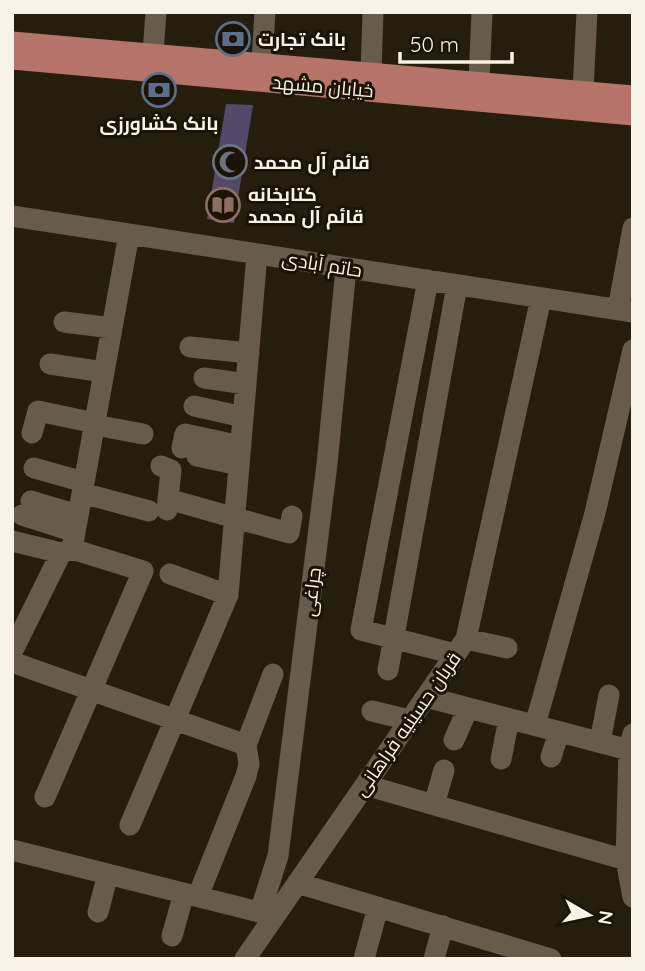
<svg xmlns="http://www.w3.org/2000/svg" width="645" height="971" font-family="Quicksand,Cairo,sans-serif">
	<style>
		.building { fill: #55496a }
		.lines { fill: none; stroke-linecap: round; stroke-linejoin: round }
		.minor { stroke: #675c4c; stroke-width: 21 }
		.major { stroke: #b67468; stroke-width: 21 }
		.labels { text-anchor: middle; dominant-baseline: central; stroke-width: 6; stroke-linejoin: round; paint-order: stroke }
		.poi-label { font-size: 19px; font-weight: bold; fill: #f8f2e8; stroke: #1c1306; text-anchor: start }
		.street-label { font-size: 19px; fill: #f8f2e8; stroke: #1c1306 }
	</style>
	<rect width="100%" height="100%" fill="#251d0e"/>
	<path class="building" d="M226 104 253 105 234 223 207 219Z"/>
	<g class="lines">
		<path class="minor" d="M153 53 156 12
			M262 62 265 12
			M371 72 373 12
			M479 81 482 12
			M583 90 587 12
			M12 216 633 312
			M428 280 361 630 455 654
			M618 309 633 228
			M64 322 112 328
			M190 347 249 353
			M50 364 104 372
			M204 378 246 384
			M194 406 243 417
			M95 425 143 434
			M32 433 38 411 95 423
			M182 448 185 434 241 446
			M197 456 239 465
			M161 466 171 470 167 510
			M34 468 84 482
			M82 493 149 511
			M168 499 289 533 292 516
			M31 501 78 515
			M22 515 75 532
			M12 541 61 553
			M72 549 129 234
			M170 574 228 595
			M466 639 507 648
			M12 652 61 553 72 549
			M12 662 246 745
			M388 670 457 285
			M426 697 629 750
			M372 711 409 720
			M535 725 595 513 633 350
			M633 734 629 750 626 860 633 897
			M454 740 468 708
			M600 742 609 695
			M551 757 559 732
			M501 759 509 719
			M365 785 626 860
			M45 797 143 571 72 549
			M434 805 444 770
			M130 825 228 595 257 254
			M12 850 271 915
			M297 883 551 959
			M198 896 246 776 249 764 246 745 273 674
			M98 912 108 874
			M260 912 278 856 327 464 346 268
			M172 936 184 893
			M245 959 466 639 541 298
			M364 959 378 907
			M434 959 443 926"/>
		<path class="major" d="M12 42 633 96
			M12 59 633 115"/>
	</g>
	<defs>
		<g id="bank-ring" transform="scale(1.75)"><circle r="9.5" fill="#1c1306" stroke="#5c6f8a" stroke-width="1.5"/><path d="M-6-4H6V4H-6ZM0-2.3a2.3 2.3 0 1 0 0 4.6a2.3 2.3 0 1 0 0-4.6Z" fill="#5c6f8a"/></g>
		<g id="mosque-ring" transform="scale(1.75)"><circle r="9.5" fill="#1c1306" stroke="#6b7280" stroke-width="1.5"/><path d="M3.5-4.9A6 6 0 1 0 3.5 4.9A5 5 0 1 1 3.5-4.9Z" fill="#6b7280"/></g>
		<g id="library-ring" transform="scale(1.75)"><circle r="9.5" fill="#1c1306" stroke="#8d6e63" stroke-width="1.5"/><path d="M-6-4Q-3-5.5-.7-3.5V5Q-3 3-6 4ZM6-4Q3-5.5 .7-3.5V5Q3 3 6 4Z" fill="#8d6e63"/></g>
	</defs>
	<g fill-rule="evenodd">
		<use href="#bank-ring" x="233" y="39"/>
		<use href="#bank-ring" x="159" y="90"/>
		<use href="#mosque-ring" x="230" y="162"/>
		<use href="#library-ring" x="223" y="205"/>
	</g>
	<g class="labels">
		<g class="poi-label">
			<text x="258" y="39">بانک تجارت</text>
			<text x="159" y="123" text-anchor="middle">بانک کشاورزی</text>
			<text x="254" y="162">قائم آل محمد</text>
			<text x="248" y="194">کتابخانه<tspan x="248" dy="22">قائم آل محمد</tspan></text>
		</g>
		<g class="street-label">
			<text transform="translate(323 86) rotate(5)">خیابان مشهد</text>
			<text transform="translate(322 264) rotate(9)">حاتم آبادی</text>
			<text transform="translate(311 592) rotate(-83)">چراغی</text>
			<text transform="translate(407 724) rotate(-55)">قربان حسینیه فراهانی</text>
		</g>
	</g>
	<rect width="645" height="971" fill="none" stroke="#f8f2e8" stroke-width="28"/>
	<g transform="translate(589 915) rotate(99)" stroke="#1c1306" stroke-width="5" paint-order="stroke">
	<path d="M0-5L12 26L0 18L-12 26Z" fill="#f8f2e8"/>
	<text y="-10" font-size="19" font-weight="bold" text-anchor="middle" fill="#f8f2e8">N</text>
	</g>
	<path d="M400 52v10h112v-10" fill="none" stroke="#f8f2e8" stroke-width="3.5"/>
	<text x="410" y="52" font-size="21" fill="#f8f2e8" stroke="#1c1306" stroke-width="5" paint-order="stroke">50 m</text>
</svg>
